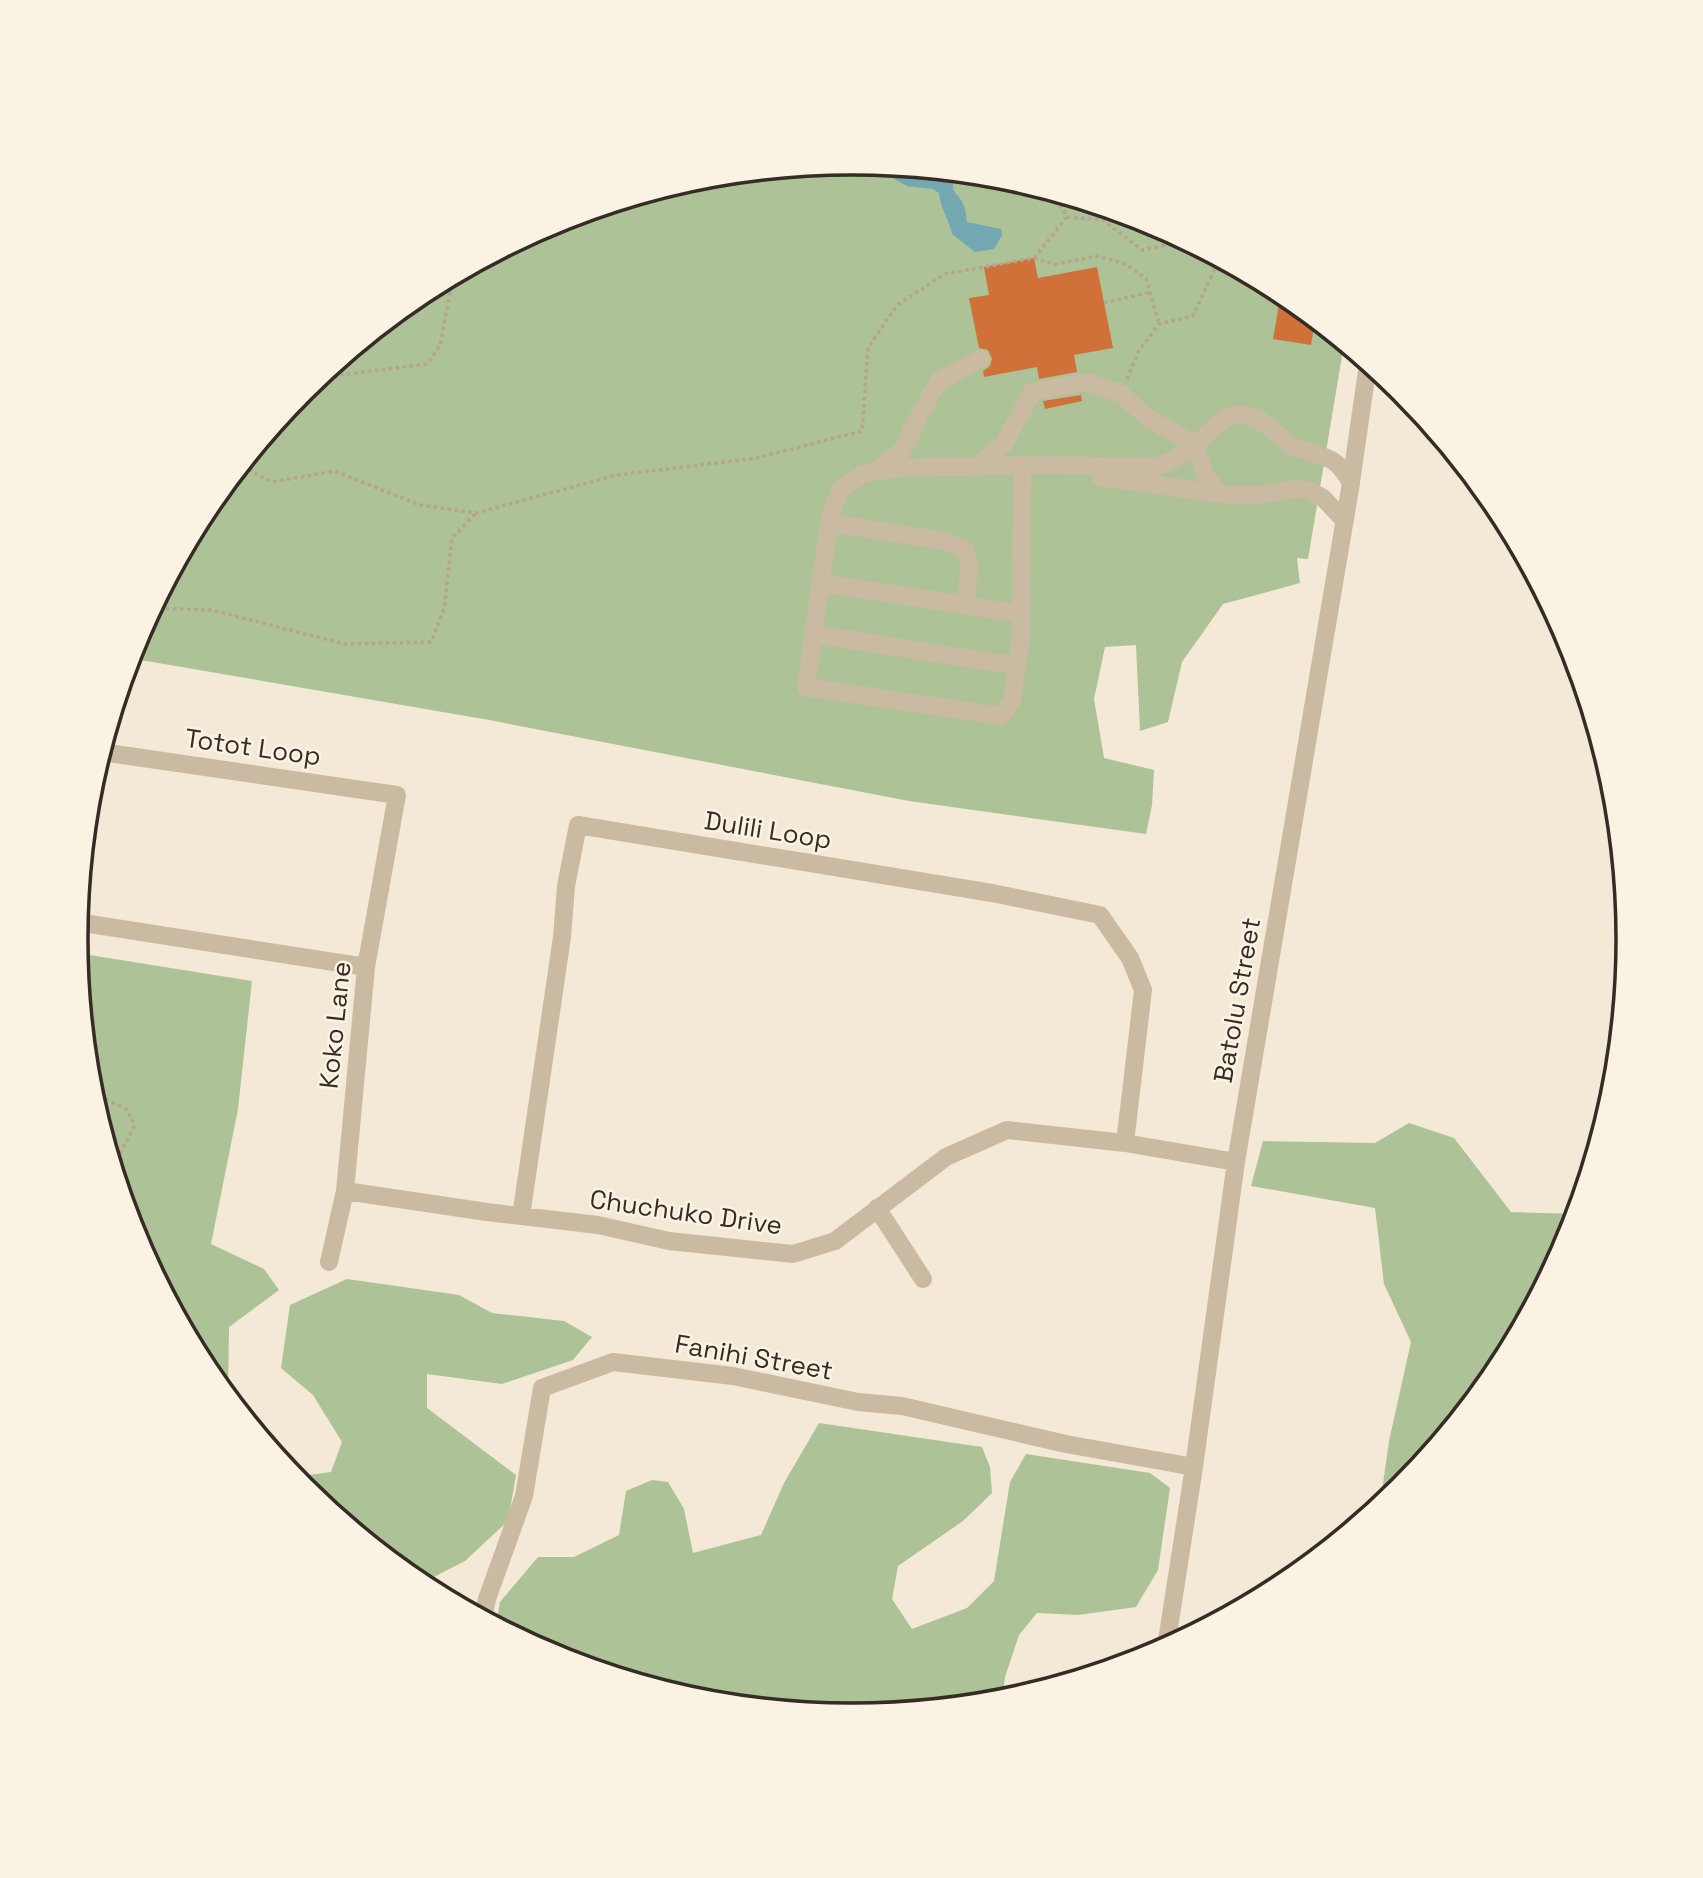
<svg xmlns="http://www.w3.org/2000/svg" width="1703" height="1878" font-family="'Space Grotesk',sans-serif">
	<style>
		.green { fill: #adc296 }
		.water { fill: #73a7b2 }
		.building { fill: #cf7138 }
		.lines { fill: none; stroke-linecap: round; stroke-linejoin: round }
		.path { stroke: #b7a48c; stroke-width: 3.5; stroke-dasharray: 3.5 3.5; stroke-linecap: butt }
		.minor { stroke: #cbbaa2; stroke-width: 18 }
		.labels { text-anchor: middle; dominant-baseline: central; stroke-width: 5; stroke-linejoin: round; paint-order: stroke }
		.street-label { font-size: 26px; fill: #352c25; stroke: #faf3e3 }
		.rim { fill: none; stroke: #352c25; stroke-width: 3.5 }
	</style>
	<rect width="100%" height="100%" fill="#f3e9d6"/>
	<path class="green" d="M852 163 1003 178 1149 222 1283 294 1344 344 1308 559 1297 558 1300 583 1223 604 1182 662 1168 722 1140 731 1136 645 1105 647 1094 699 1104 758 1154 770 1152 805 1146 834 909 801 489 720 129 658 135 642 206 507 303 390 421 293 555 222 700 178Z
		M77 953 252 981 238 1109 211 1244 264 1269 279 1290 229 1327 228 1397 206 1370 134 1236 90 1090Z
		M1409 1123 1454 1138 1511 1212 1575 1214 1568 1236 1497 1371 1400 1488 1380 1505 1389 1441 1411 1342 1384 1284 1375 1208 1251 1186 1263 1141 1375 1143Z
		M347 1279 459 1295 492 1313 564 1321 592 1337 573 1360 502 1384 427 1374V1408L516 1475 508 1521 465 1561 420 1584 302 1488 291 1473 295 1477 331 1472 342 1442 313 1395 281 1368 290 1305Z
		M819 1423 982 1447 990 1467 992 1493 963 1521 898 1566 892 1599 912 1629 967 1608 994 1581 1010 1482 1026 1454 1150 1473 1170 1488 1158 1570 1136 1607 1078 1615 1037 1613 1019 1635 1005 1677 1002 1700 851 1715 700 1700 554 1656 496 1625 500 1602 538 1557H574L619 1535 626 1491 652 1480 668 1482 684 1509 693 1553 761 1535 784 1483Z"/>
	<path class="water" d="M863 164 956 173C948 196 957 189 963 204 966 209 966 216 967 222L1001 229 1002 235 994 249 975 252 952 234C951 224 940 208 939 193L933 189 907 186 885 174 874 173 866 169Z"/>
	<path class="building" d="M1034 258 1038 278 1097 267 1113 348 1074 355 1077 372 1039 379 1037 367 984 377 983 371 990 366 992 359 988 350 979 348 969 298 989 295 984 267Z
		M1281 293 1315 320 1311 345 1273 339Z
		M1081 395 1082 401 1045 409 1043 401Z"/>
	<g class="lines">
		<path class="path" d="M1067 217 1103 220 1142 250 1176 243 1181 239
			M1034 258 1055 264 1097 256 1126 264 1146 279 1159 324
			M1104 303 1150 292
			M1127 379 1139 350 1159 324 1193 316 1218 262 1217 258
			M278 420 339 375 427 364 440 346 453 276
			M250 454 251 471 272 482 335 471 420 505 476 513 617 475 757 458 862 431 868 348 897 305 945 274 1034 258 1067 217 1053 193
			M152 608 211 610 345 644 431 642 444 609 452 538 476 513
			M92 1098 101 1097 126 1109 135 1125 113 1167
			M152 1268 155 1275"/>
		<path class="minor" d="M1022 467 1021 638 1012 700 1001 716 806 687 830 516 840 490 861 475 876 471 900 468 1045 465 1155 467C1172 462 1187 452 1201 440 1216 426 1226 409 1250 416 1269 422 1278 439 1295 447 1323 459 1334 452 1351 483
			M974 468 1004 444 1032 392 1087 382 1121 394 1149 419 1195 444 1205 474 1219 494
			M876 471 902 451 922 410 939 381 981 359
			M1101 477 1228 495H1260L1295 489 1309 490 1323 498 1345 521
			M830 523 945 541 964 549 970 567 965 605
			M821 583 1022 614
			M813 634 1017 666
			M101 752 397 795 366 967 345 1191 329 1262
			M77 922 366 967
			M345 1191 487 1212 598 1225 669 1241 793 1254 835 1241 946 1157 1007 1130 1125 1143 1236 1162
			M877 1208 923 1279
			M521 1216 562 937 566 886 578 825 992 893 1100 915 1130 958 1143 990 1125 1143
			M483 1618 487 1599 524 1496 542 1388 613 1362 733 1376 858 1402 902 1406 1066 1444 1194 1467
			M1166 1647 1194 1467 1236 1162 1350 489 1368 364"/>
	</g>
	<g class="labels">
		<g class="street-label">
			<text transform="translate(253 747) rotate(8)">Totot Loop</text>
			<text transform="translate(768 830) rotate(9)">Dulili Loop</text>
			<text transform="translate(1237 1000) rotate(-80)">Batolu Street</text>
			<text transform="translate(335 1025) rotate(-84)">Koko Lane</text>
			<text transform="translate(686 1212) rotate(8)">Chuchuko Drive</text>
			<text transform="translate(754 1357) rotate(10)">Fanihi Street</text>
		</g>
	</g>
	<path d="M0 0H1703V1878H0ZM88 939a764 764 0 1 1 1528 0a764 764 0 1 1-1528 0Z" fill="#faf3e3" fill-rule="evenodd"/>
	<path class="rim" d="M88 939a764 764 0 1 1 1528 0a764 764 0 1 1-1528 0Z"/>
</svg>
